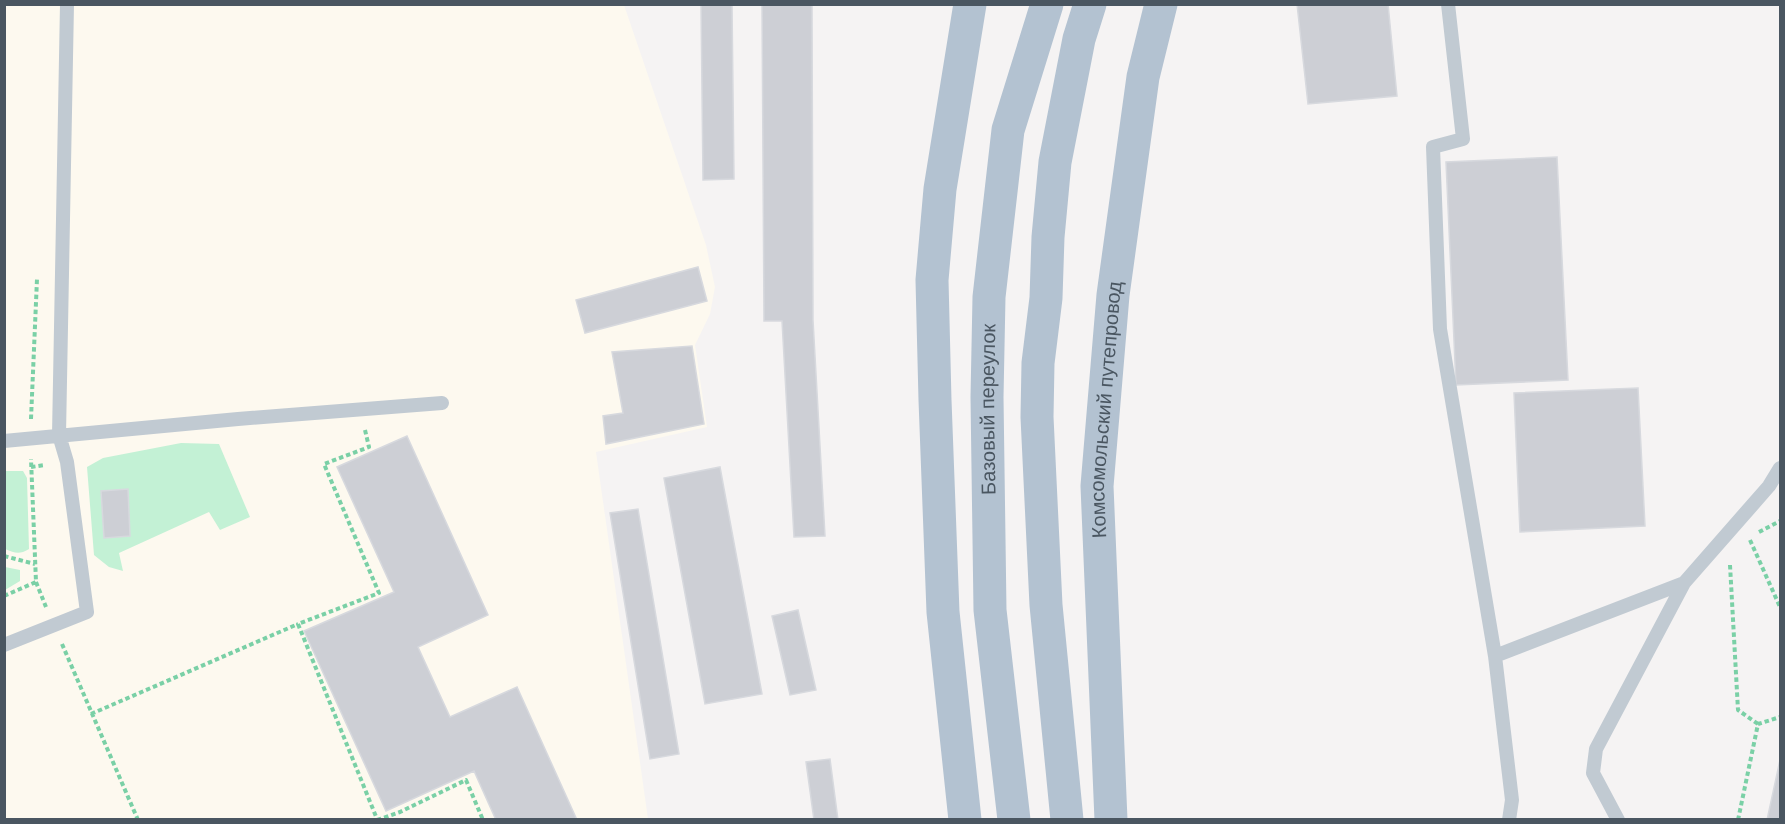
<svg xmlns="http://www.w3.org/2000/svg" width="1785" height="824" font-family="Helvetica,sans-serif">
	<style>
		.commercial { fill: #fdf9ef }
		.green { fill: #c3f1d5 }
		.building { fill: #cdcfd5; stroke: #d7d9de; stroke-width: 1.5 }
		.lines { fill: none; stroke-linecap: round; stroke-linejoin: round }
		.path { stroke: #7ad0a6; stroke-width: 4; stroke-dasharray: 4.5 3; stroke-linecap: butt }
		.lane { stroke: #c1cad2; stroke-width: 14 }
		.primary { stroke: #b3c2d1; stroke-width: 33 }
		.labels { text-anchor: middle; dominant-baseline: central; stroke-width: 6; stroke-linejoin: round; paint-order: stroke }
		.street-label { font-size: 20px; fill: #4a5661; stroke: #fff }
	</style>
	<rect width="100%" height="100%" fill="#f5f3f3"/>
	<path class="commercial" d="M5 5H624L706 245 715 287 710 314 695 345 707 427 596 452 648 819 5 820Z"/>
	<path class="green" d="M181 443 219 444 250 517 220 530 209 512 119 553 123 571 109 567 94 555 87 467 103 458Z
		M5 471H23L27 478 29 549C19 555 15 553 5 549Z
		M5 567 20 570V581L5 590Z"/>
	<path class="building" d="M701 4H732L734 179 703 180Z
		M762 4H812L813 320 825 536 794 537 782 321H764Z
		M1297 4H1388L1397 96 1308 104Z
		M1557 157 1568 380 1456 385 1446 162Z
		M698 267 707 301 585 333 576 300Z
		M692 346 704 424 606 444 603 416 623 413 612 352Z
		M1638 388 1645 526 1520 532 1514 393Z
		M407 436 488 615 418 647 450 717 517 687 577 820H496L474 771 386 811 304 631 394 592 337 467Z
		M720 467 762 694 705 704 664 478Z
		M128 489 130 536 104 538 101 491Z
		M638 509 679 754 650 759 610 513Z
		M798 610 816 690 790 695 772 616Z
		M830 759 838 820H814L806 762Z
		M1780 760V820H1767Z"/>
	<g class="lines">
		<path class="path" d="M31 419 37 279
			M365 430 369 447 324 464 379 593 298 624 377 819
			M31 467 45 465
			M1759 532 1780 521
			M1750 540 1780 607
			M4 556 35 564
			M1730 565 1738 710 1758 724
			M36 582 46 607
			M4 596 36 582 31 459
			M62 644 138 820
			M91 714 298 624
			M377 820 400 812 466 780 483 820
			M1738 820 1758 724 1780 717"/>
		<path class="lane" d="M1448 4 1463 139 1433 147 1440 329 1495 656
			M4 441 238 419 442 403
			M4 645 87 612 67 462 59 435 67 4
			M1509 820 1512 800 1495 656 1684 583 1769 486 1780 468
			M1618 820 1593 773 1596 749 1684 583"/>
		<g class="primary">
			<path d="M965 820 943 612 935 400 932 280 940 189 970 4"/>
			<path id="s1" d="M1014 820 990 610 987 397 989 297 1008 130 1047 4"/>
			<path d="M1067 820 1046 605 1037 417 1038 363 1046 298 1048 237 1055 162 1079 39 1090 4"/>
			<path id="s2" d="M1111 820 1097 486 1113 295 1143 77 1161 4"/>
		</g>
	</g>
	<g class="labels">
		<g class="street-label">
			<text stroke="none"><textPath href="#s1" startOffset="412">Базовый переулок</textPath></text>
			<text stroke="none"><textPath href="#s2" startOffset="411">Комсомольский путепровод</textPath></text>
		</g>
	</g>
	<rect width="1785" height="824" fill="none" stroke="#4a5661" stroke-width="12"/>
</svg>
